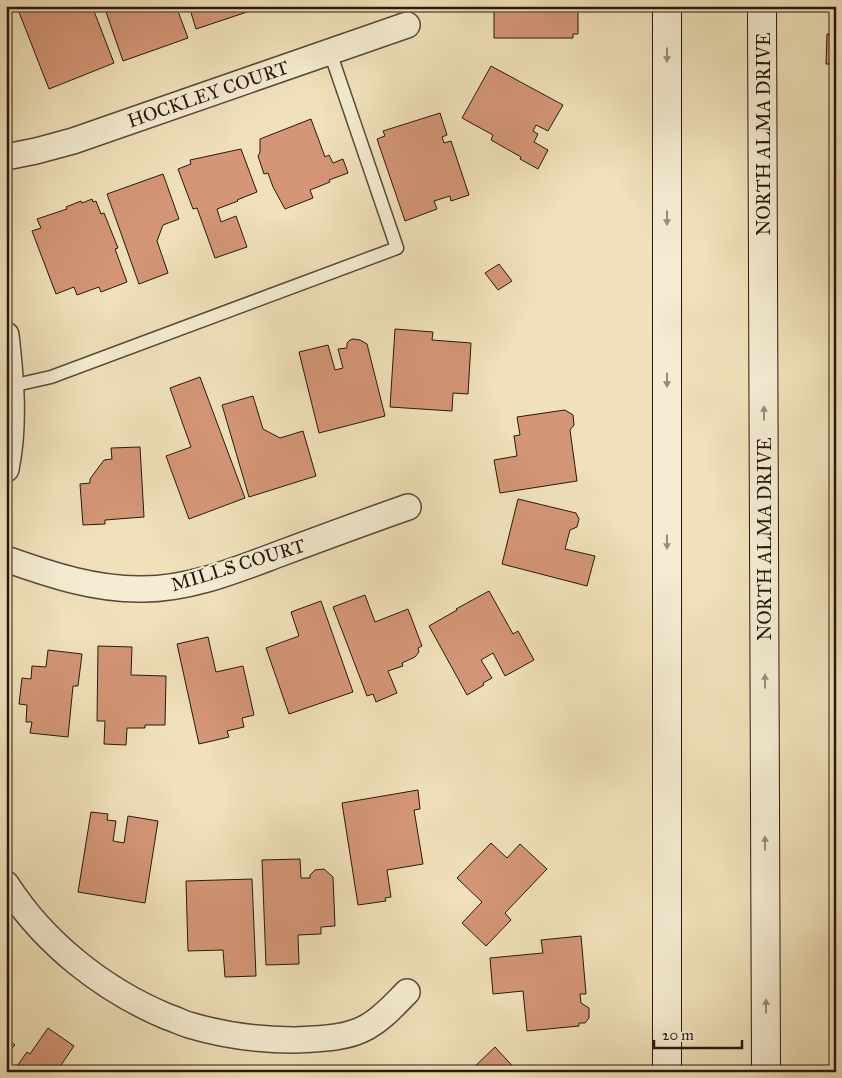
<svg xmlns="http://www.w3.org/2000/svg" width="842" height="1078" font-family="'IM FELL Great Primer',serif">
	<style>
		.building { fill: #d49677; stroke: #261810 }
		.lines { fill: none; stroke-linecap: round; stroke-linejoin: round }
		.lane-casing { stroke: #584a3a; stroke-width: 15 }
		.street-casing { stroke: #584a3a; stroke-width: 28 }
		.secondary-casing { stroke: #261810; stroke-width: 30 }
		.lane { stroke: #f5ecd2; stroke-width: 12 }
		.street { stroke: #f5ecd2; stroke-width: 25 }
		.secondary { stroke: #f5ecd2; stroke-width: 28 }
		.oneway { fill: #988d7b }
		.labels { text-anchor: middle; dominant-baseline: central; stroke-width: 4.5; stroke-linejoin: round; paint-order: stroke }
		.street-label { font-size: 19px; fill: #261810; stroke: #f5ecd2 }
	</style>
	<rect width="100%" height="100%" fill="#f0e1ba"/>
	<filter id="stains"><feTurbulence type="fractalNoise" baseFrequency=".004" numOctaves="4"/><feColorMatrix values="0 0 0 0 .2 0 0 0 0 .09 0 0 0 0 .02 0 0 0 .5 -.17"/></filter>
	<radialGradient id="worn" r=".72"><stop offset=".6" stop-color="#630" stop-opacity="0"/><stop offset="1" stop-color="#630" stop-opacity=".3"/></radialGradient>
	<path class="building" d="M19 6H92L114 63 49 89 17 7Z
		M104 6H176L188 38 123 61Z
		M189 6H255L256 9 196 29Z
		M514 6H578V34H573V38H494V7Z
		M827 34H836V64H826Z
		M491 66 563 105 548 131 536 125 533 131 538 134 534 142 548 150 538 169 520 159 521 157 491 140 493 135 462 118Z
		M833 104H836V164H832Z
		M440 113 447 135 442 137 444 143 451 141 469 195 451 201 450 196 434 201 437 209 405 221 377 139 385 136 383 131Z
		M311 119 325 157 329 155 333 163 343 159 348 173 329 180 330 182 310 190 313 198 285 209 273 187 268 173 264 174 258 156 260 152V139Z
		M241 149 257 192 237 200 238 201 217 209 221 222 236 216 247 247 215 258 197 208 193 209 178 169 191 164 190 160Z
		M163 174 179 219 163 225 157 241 168 273 139 284 107 194Z
		M92 199 93 202 96 201 101 214 104 213 118 248 115 249 127 282 101 292 99 287 77 295 74 287 56 294 32 231 41 228 37 219 67 209 66 207 81 201 82 203Z
		M499 264 512 281 498 290 485 273Z
		M395 329 433 332 432 340 471 343 468 394 453 393 452 411 390 407Z
		M353 339 360 340 367 344 385 416 319 433 299 352 328 345 335 370 343 368 338 349 347 348V343L350 340Z
		M200 377 245 498 189 519 166 456 191 447 170 388Z
		M253 396 263 429 280 438 303 431 316 476 249 497 222 405Z
		M565 410 573 415 574 425 570 430 577 481 500 493 494 460 517 456 514 436 520 435 517 417Z
		M140 447 144 517 105 520V524L83 525 80 484 90 483V479L104 460 112 459 111 448Z
		M518 499 576 513 579 519 577 527 570 530 565 549 595 556 587 586 502 564Z
		M489 591 513 634 518 631 534 660 505 676 493 653 481 660 492 678 483 683 484 685 467 695 429 626 457 610 456 609Z
		M365 595 375 622 408 609 422 646 418 648 419 652 415 657 402 663 403 666 388 671 397 693 376 702 373 694 367 696 333 607Z
		M321 601 353 692 289 714 266 648 299 636 291 612Z
		M208 637 216 672 243 666 254 715 242 718 244 727 227 731 229 737 199 744 177 644Z
		M98 646 132 647 131 675 166 676 165 725H145V728H127L126 745 104 744 105 721H97Z
		M48 650 82 654 78 686H73L68 737 30 733 32 722H26L27 705 19 704 22 678 31 679 32 666 46 667Z
		M418 790 420 809 414 810 423 864 387 870 391 897 385 898 386 901 358 905 342 803Z
		M91 812 108 814 107 820 116 821 113 841 124 843 128 816 158 821 145 903 78 892Z
		M491 843 507 858 520 844 547 869 505 913 511 920 486 946 462 923 482 902 457 878Z
		M300 859 301 878H310V875L315 870 324 869 333 877 335 926 321 927V934L298 935 299 964 266 965 262 860Z
		M252 879 256 976 225 977 223 950 188 951 186 881Z
		M581 936 586 994H580L581 1003 589 1008V1018L585 1023H579V1026L527 1031 523 991 493 994 490 958 543 953 541 940Z
		M48 1028 74 1046 59 1068 64 1072H13L27 1052 30 1054Z
		M6 1037 15 1045 6 1054Z
		M495 1047 518 1072H469Z"/>
	<g class="lines">
		<g class="lane-casing">
			<path id="lane" d="M11 386 51 377 397 248 330 52"/>
		</g>
		<g class="street-casing">
			<path id="street" d="M6 157 36 151 73 141 407 25
				M6 335C11 379 15 425 6 469
				M6 559C51 575 96 590 143 589 190 589 236 570 279 554 322 538 365 522 408 507
				M6 884C44 943 103 990 168 1017 175 1019 182 1023 189 1025 223 1035 258 1040 293 1040 317 1039 346 1039 367 1027 383 1018 394 1005 407 992"/>
		</g>
		<g class="secondary-casing">
			<path id="secondary" d="M667 6V1072
				M762 6 766 1072"/>
		</g>
		<use href="#lane" class="lane"/>
		<use href="#street" class="street"/>
		<use href="#secondary" class="secondary"/>
	</g>
	<defs><path id="oneway-solid" d="M-6-.8H1V-3.2L6.5 0L1 3.2V.8H-6Z" transform="scale(1.25)"/></defs>
	<g class="oneway">
		<use href="#oneway-solid" transform="translate(667 55) rotate(90)"/>
		<use href="#oneway-solid" transform="translate(667 218) rotate(90)"/>
		<use href="#oneway-solid" transform="translate(667 380) rotate(90)"/>
		<use href="#oneway-solid" transform="translate(764 413) rotate(-90)"/>
		<use href="#oneway-solid" transform="translate(667 542) rotate(90)"/>
		<use href="#oneway-solid" transform="translate(765 681) rotate(-90)"/>
		<use href="#oneway-solid" transform="translate(765 843) rotate(-90)"/>
		<use href="#oneway-solid" transform="translate(766 1006) rotate(-90)"/>
	</g>
	<g class="labels">
		<g class="street-label">
			<text transform="translate(208 94) rotate(-19)">HOCKLEY COURT</text>
			<text transform="translate(763 134) rotate(-90)">NORTH ALMA DRIVE</text>
			<text transform="translate(764 539) rotate(-90)">NORTH ALMA DRIVE</text>
			<text transform="translate(238 565) rotate(-17)">MILLS COURT</text>
		</g>
	</g>
	<rect width="842" height="1078" fill="none" stroke="#f0e1ba" stroke-width="25"/>
	<rect x="8" y="8" width="827" height="1063" fill="none" stroke="#261810" stroke-width="2.5"/>
	<rect x="12" y="12" width="817" height="1053" fill="none" stroke="#261810"/>
	<path d="M654 1040v8h88v-8" fill="none" stroke="#261810" stroke-width="2.5"/>
	<text x="662" y="1040" font-size="15" fill="#261810" stroke="#f5ecd2" stroke-width="4" paint-order="stroke">20 m</text>
	<rect width="100%" height="100%" filter="url(#stains)"/>
	<rect width="100%" height="100%" fill="url(#worn)"/>
</svg>
